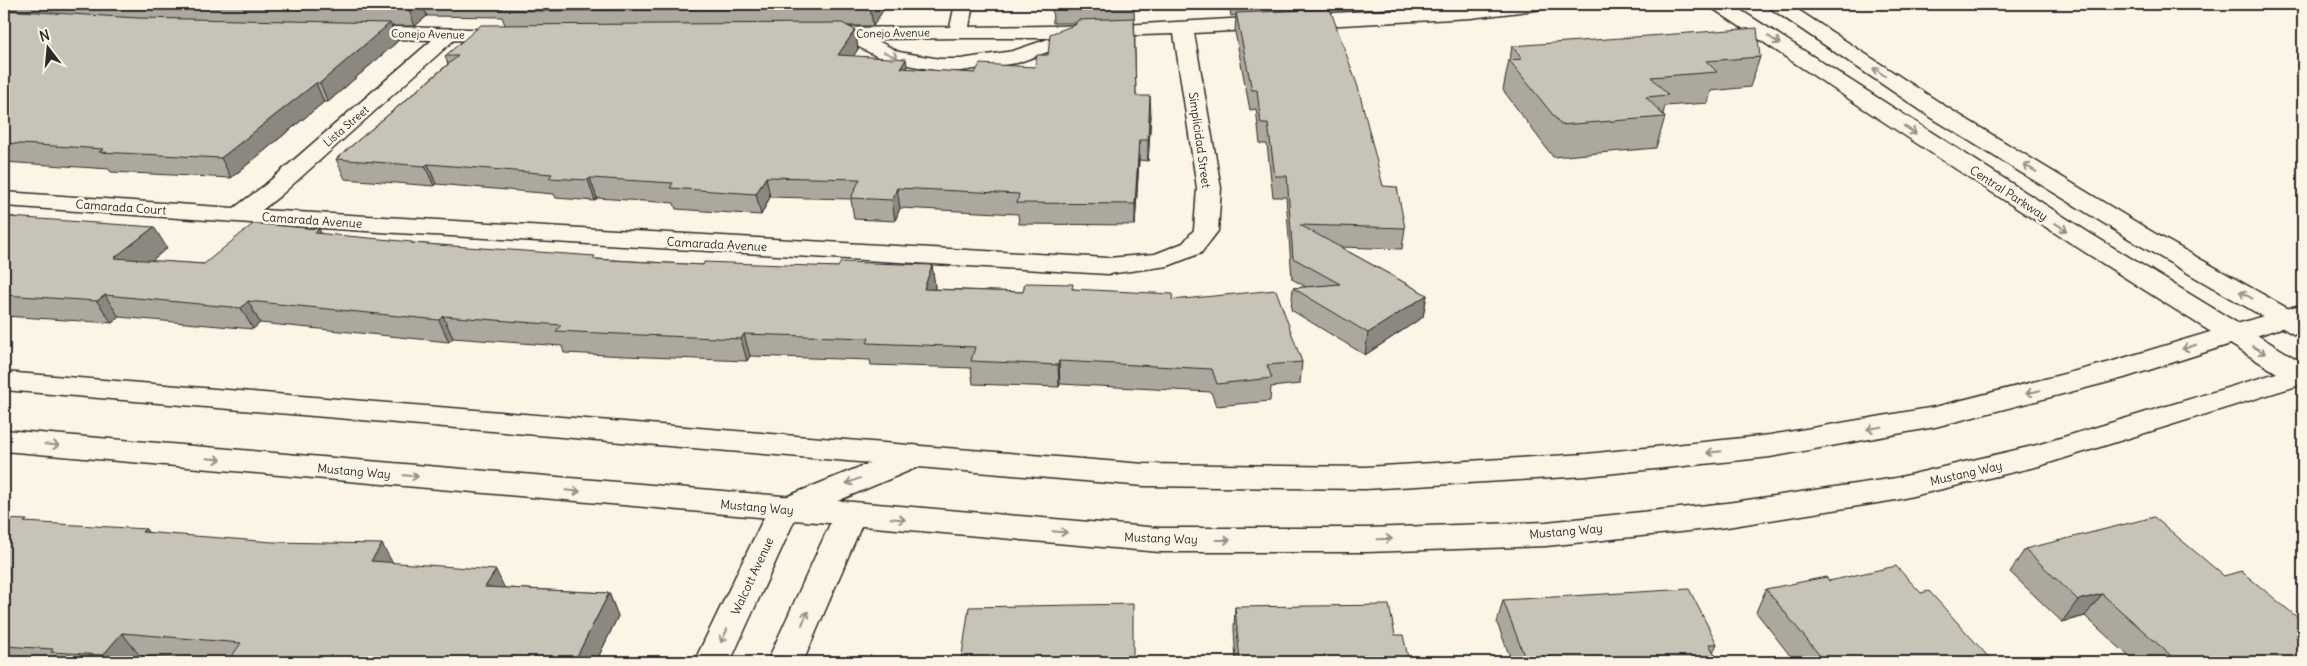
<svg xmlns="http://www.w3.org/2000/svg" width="2307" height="666" font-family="Delius,sans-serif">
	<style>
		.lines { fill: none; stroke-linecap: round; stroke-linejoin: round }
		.minor-casing { stroke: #2b2b2b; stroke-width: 3 }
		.tertiary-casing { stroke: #2b2b2b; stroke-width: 3 }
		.secondary-casing { stroke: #2b2b2b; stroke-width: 3 }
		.minor { fill: #fcf5e5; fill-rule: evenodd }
		.tertiary { fill: #fcf5e5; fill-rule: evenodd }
		.secondary { fill: #fcf5e5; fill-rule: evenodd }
		.wall { fill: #aca89d; stroke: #2b2b2b }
		.shaded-wall { fill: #8c8880; stroke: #2b2b2b }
		.building { fill: #c8c3b7; stroke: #2b2b2b }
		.oneway { stroke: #949088 }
		.labels { text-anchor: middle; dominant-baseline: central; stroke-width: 5; stroke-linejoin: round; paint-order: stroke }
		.far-street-label { font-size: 11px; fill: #2b2b2b; stroke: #fcf5e5 }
		.street-label { font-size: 12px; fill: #2b2b2b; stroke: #fcf5e5 }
	</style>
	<rect width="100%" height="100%" fill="#fcf5e5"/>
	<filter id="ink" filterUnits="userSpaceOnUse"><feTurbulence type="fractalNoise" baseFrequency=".02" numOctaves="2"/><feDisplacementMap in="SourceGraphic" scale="10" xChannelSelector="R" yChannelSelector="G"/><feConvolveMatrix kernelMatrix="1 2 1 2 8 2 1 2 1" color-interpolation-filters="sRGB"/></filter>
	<g filter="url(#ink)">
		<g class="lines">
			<g class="minor-casing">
				<path id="minor" d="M955 4H973L969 27 1124 25 1492 4H1545L1543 8 1536 10 1471 18 1194 33 1221 188 1218 231 1201 253 1168 266 1108 274 380 232 4 206V192L234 208 265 185 432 40 358 38 351 36 348 32 351 28 358 26 507 30 514 32 517 36 514 40 507 42 454 40 281 195 262 210 1108 258 1155 254 1183 243 1194 230 1197 188 1174 34 1077 37 1075 42 1017 63 961 71H940L886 61 845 40 810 38 807 34 810 30 817 28 950 27ZM960 38H1051L1013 51 961 59H940L899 52 874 39Z
					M914 445 925 448 929 456 925 464 795 519 730 662H694L771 503Z
					M850 503 861 507 866 515 803 662H767L834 515 839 507Z"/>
			</g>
			<g class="tertiary-casing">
				<path id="tertiary" d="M2303 304V321L2124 378 1935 427 1770 457 1733 461 1586 476 1365 489 1144 486 4 390V372L1144 464 1365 467 1586 454 1733 439 1770 435 1935 407 2107 363Z
					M2303 365V384L2039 466 1896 500 1727 527 1546 546 1366 552H1160L4 451V430L1160 528H1366L1546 522 1727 503 1896 478 2037 445Z"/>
			</g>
			<g class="secondary-casing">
				<path id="secondary" d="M1710 4H1731L2091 234 2303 363V385L2293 383C2097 262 1904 136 1712 8Z
					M1768 4H1789L1948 108 2154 233 2303 317V337L2293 334 2136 243 1932 118 1770 8Z"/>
			</g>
			<use href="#minor" class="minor"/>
			<use href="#tertiary" class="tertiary"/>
			<use href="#secondary" class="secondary"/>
		</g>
		<path class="wall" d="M4 4H887L873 26H847L855 30 858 49 853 56 907 69 975 73 1035 67 1048 55 1075 25 1076 23H1053L1052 4H1134L1136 96 1151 115 1148 161 1139 160 1135 225 1019 224 1018 214 900 208 895 221 854 219 851 199 770 197 761 215 676 209 674 203 597 198 595 201 556 198 554 194 436 184 434 186 345 179 336 159 448 64 445 56 505 25 502 17 427 16 415 26H391L398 41 328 102H324L231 178 111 172 109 169 4 162Z
			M1229 4H1323V9L1383 186 1405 228 1402 249 1340 247 1427 295 1423 317 1365 355 1291 310 1293 288 1306 287 1292 279 1286 197H1273L1267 144H1260L1256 109 1250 110 1235 32 1236 15 1231 16Z
			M1512 46 1760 57 1750 87 1711 91 1708 103 1665 106 1663 114 1665 117 1656 148 1553 157 1503 90 1509 60H1510Z
			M4 215 167 248 151 261 204 264 319 229 321 234 413 243 596 259 703 265 838 267 932 265 935 287 934 289 1023 292 1073 289 1173 300 1302 362 1300 384 1271 387 1270 401 1216 406 1211 392 1060 384 1059 387 973 384 971 368 871 365 870 360 750 356 747 361 648 357 564 353 562 346 453 338 449 342 260 323 253 329 119 317 112 323 4 316Z
			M4 519 29 523 148 533 393 563 505 588 609 593 618 616 596 662H213L140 656 135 662H4Z
			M2025 549 2224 576 2302 624 2303 662H2135L2085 616 2062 622 2010 572Z
			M1829 581 1921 593 1993 662H1795L1756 612 1766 589Z
			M1503 600 1717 644 1713 652 1719 662H1512L1497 623Z
			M1235 607 1395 635 1409 662H1236L1234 630Z"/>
		<path class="shaded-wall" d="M413 4H422L427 16 415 26 408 8Z
			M872 4H887L873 26 870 8Z
			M390 23 398 41 328 102 320 83Z
			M855 30 858 49 842 74 838 55Z
			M906 59 909 78 901 68Z
			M316 83 324 102 231 178 221 158Z
			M1150 96 1151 115 1148 161V140Z
			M1139 140V160L1135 225V204Z
			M428 164 436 184 434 186 425 166Z
			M766 177 770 197 761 215 756 194Z
			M590 178 597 198 595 201 588 180Z
			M897 188 900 208 895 221 892 200Z
			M154 227 167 248 127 280 114 258Z
			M319 229 330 250 315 233Z
			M932 265 935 287 927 310 924 289Z
			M105 295 119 317 112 323 97 301Z
			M1427 295 1423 317 1365 355 1368 333Z
			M248 301 260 323 253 329 241 308Z
			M443 316 453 338 449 342 439 320Z
			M744 334 750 356 747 361 741 339Z
			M1059 361 1060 384 1059 387 1058 365Z
			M146 529 162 551 142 532Z
			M382 544 395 567 371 561Z
			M496 570 507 593 485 587Z
			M609 593 618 616 596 662H574Z
			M2102 594 2085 616 2062 622 2078 600Z
			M122 633 140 656 135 662H109L103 655Z"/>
		<path class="building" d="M218 4H413L408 8Z
			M507 4H872L870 8 543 11 500 10Z
			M1052 4H1097L1052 5Z
			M1330 9 1358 87 1383 186 1397 187 1405 228 1300 225 1427 295 1368 333 1293 288 1340 284 1293 258 1287 176H1275L1268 124H1261L1257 90H1252L1236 13Z
			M4 10 138 18 390 23 320 83H316L221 158 99 152 104 149 4 143Z
			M1134 18 1136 96H1150L1148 140H1139L1135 204 1017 203 1019 194 897 188 892 200 851 198 860 179 766 177 756 194 670 188 673 183 590 178 588 180 549 178 552 174 428 164 425 166 336 159 458 56H445L481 25 842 23 855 30 838 55 906 59 901 68 975 73 980 64 1035 67 1037 55H1048L1050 34 1075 25 1078 20Z
			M1757 28 1760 57 1706 61 1717 72 1651 77 1668 95 1646 97 1665 117 1561 125 1509 60 1522 59 1512 46Z
			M4 215 11 216 10 217 154 227 114 258 204 264 253 224H259L319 229 315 233 412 242 411 243 595 256 593 259 703 265 704 262 838 267 841 262 932 265 924 289 1023 292 1025 283 1073 284 1072 289 1173 294 1172 300 1276 290 1302 362 1267 365 1272 378 1217 384 1212 369 1059 361 1058 365 971 361 975 347 867 343 869 338 744 334 741 339 641 335 556 331 561 325 443 316 439 320 248 301 241 308 105 295 97 301 4 295Z
			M2154 517 2224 576 2241 571 2303 622 2301 623 2303 625V662H2178L2102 594 2078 600 2025 549Z
			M4 519 27 520 24 522 146 529 142 532 273 542 382 544 371 561 496 570 485 587 609 593 574 662H228L241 643 122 633 103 655 51 652 53 649 4 646Z
			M1896 566 1921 593 1929 591 1993 662H1813L1809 658 1820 656 1766 589 1826 577 1829 581Z
			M1689 589 1717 644H1709L1719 662H1553L1550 656 1525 658 1503 600Z
			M1133 604V662H961L969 607Z
			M1389 605 1395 635H1403L1409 662H1240L1235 607Z"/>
		<defs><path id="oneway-shaft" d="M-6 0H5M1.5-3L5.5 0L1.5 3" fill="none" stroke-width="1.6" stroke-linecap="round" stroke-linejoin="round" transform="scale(1.25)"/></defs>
		<g class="oneway">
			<use href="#oneway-shaft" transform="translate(1774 40) rotate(34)"/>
			<use href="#oneway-shaft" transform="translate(891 55) rotate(22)"/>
			<use href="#oneway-shaft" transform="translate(1879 72) rotate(-146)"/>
			<use href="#oneway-shaft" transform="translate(1910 130) rotate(33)"/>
			<use href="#oneway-shaft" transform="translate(2030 168) rotate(-149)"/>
			<use href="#oneway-shaft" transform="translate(2061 227) rotate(33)"/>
			<use href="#oneway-shaft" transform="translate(2246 295) rotate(-151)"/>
			<use href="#oneway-shaft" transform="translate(2189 347) rotate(162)"/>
			<use href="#oneway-shaft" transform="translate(2259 350) rotate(31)"/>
			<use href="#oneway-shaft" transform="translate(2033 392) rotate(166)"/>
			<use href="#oneway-shaft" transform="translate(1874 428) rotate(170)"/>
			<use href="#oneway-shaft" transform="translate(52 445) rotate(5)"/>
			<use href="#oneway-shaft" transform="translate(1714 452) rotate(174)"/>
			<use href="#oneway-shaft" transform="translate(214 459) rotate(5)"/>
			<use href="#oneway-shaft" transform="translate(411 476) rotate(5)"/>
			<use href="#oneway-shaft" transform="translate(853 481) rotate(158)"/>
			<use href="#oneway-shaft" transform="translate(573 491) rotate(5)"/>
			<use href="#oneway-shaft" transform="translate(898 519) rotate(5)"/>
			<use href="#oneway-shaft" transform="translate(1060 532) rotate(5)"/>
			<use href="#oneway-shaft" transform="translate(1385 539) rotate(-2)"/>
			<use href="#oneway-shaft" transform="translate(1223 540)"/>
			<use href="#oneway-shaft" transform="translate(805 618) rotate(-66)"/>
			<use href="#oneway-shaft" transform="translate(724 636) rotate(115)"/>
		</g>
	</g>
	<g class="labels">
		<g class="far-street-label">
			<text transform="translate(893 33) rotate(-1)">Conejo Avenue</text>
			<text transform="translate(428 34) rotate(1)">Conejo Avenue</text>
			<text transform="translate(346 126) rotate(-41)">Lista Street</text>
		</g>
		<g class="street-label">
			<text transform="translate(1200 140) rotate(82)">Simplicidad Street</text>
			<text transform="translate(2009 193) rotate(33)">Central Parkway</text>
			<text transform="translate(121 207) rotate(4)">Camarada Court</text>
			<text transform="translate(312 220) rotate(4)">Camarada Avenue</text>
			<text transform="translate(717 244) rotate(3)">Camarada Avenue</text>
			<text transform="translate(354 471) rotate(5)">Mustang Way</text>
			<text transform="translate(1966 473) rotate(-13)">Mustang Way</text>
			<text transform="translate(757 507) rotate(5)">Mustang Way</text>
			<text transform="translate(1566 531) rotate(-5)">Mustang Way</text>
			<text transform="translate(1161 538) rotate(2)">Mustang Way</text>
			<text transform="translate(752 576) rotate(-65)">Walcott Avenue</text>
		</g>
	</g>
	<rect width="2307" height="666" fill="none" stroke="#fcf5e5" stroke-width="20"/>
	<rect x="10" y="10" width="2287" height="646" fill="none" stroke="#2b2b2b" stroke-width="2" filter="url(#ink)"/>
	<g transform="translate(48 48) rotate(344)" stroke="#fcf5e5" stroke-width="4" paint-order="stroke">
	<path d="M0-4L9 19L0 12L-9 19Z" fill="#2b2b2b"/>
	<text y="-8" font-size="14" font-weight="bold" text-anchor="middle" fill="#2b2b2b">N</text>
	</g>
</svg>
